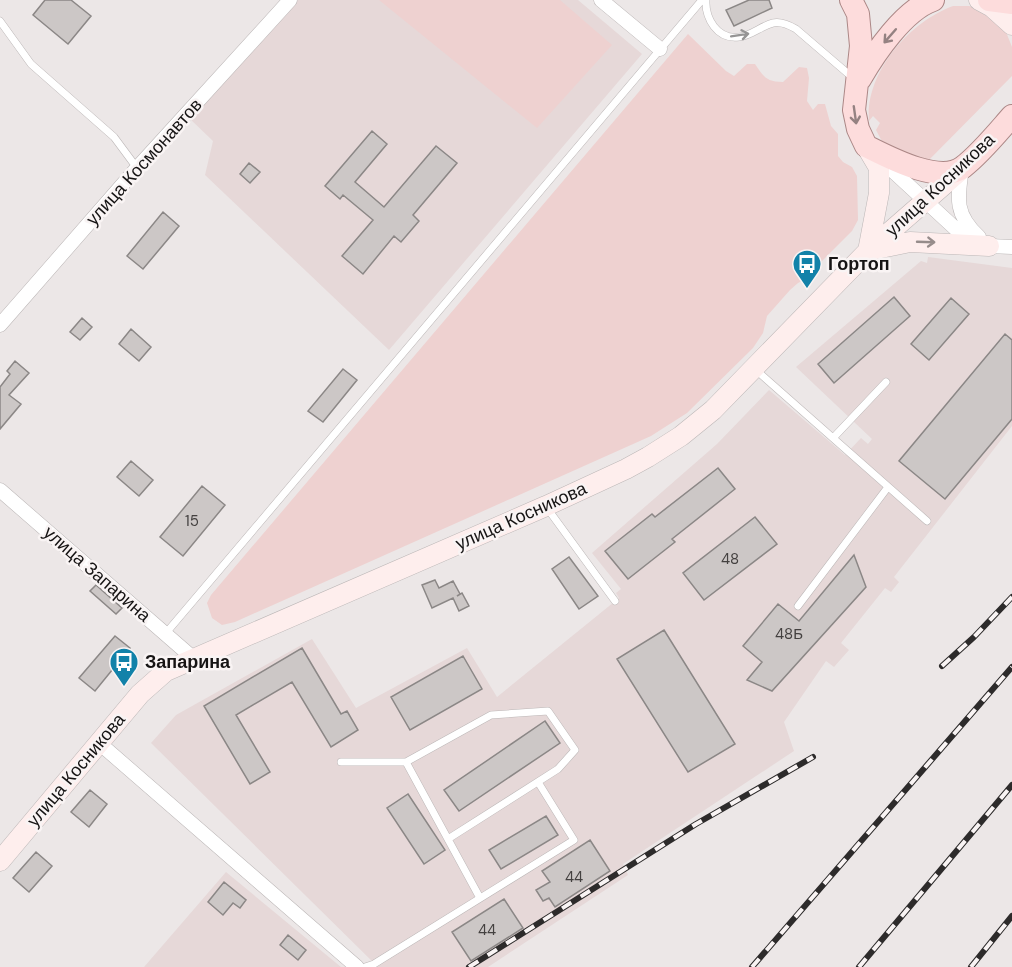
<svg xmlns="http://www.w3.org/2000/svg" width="1012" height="967" font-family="'DM Sans',sans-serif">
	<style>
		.built { fill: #e6d8d8 }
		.green { fill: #eed1d0 }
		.building { fill: #ccc7c6; stroke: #8b8786; stroke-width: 1.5 }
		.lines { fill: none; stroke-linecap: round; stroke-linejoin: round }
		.lane-casing { stroke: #bcb7b7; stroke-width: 8 }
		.street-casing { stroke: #bcb7b7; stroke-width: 15 }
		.secondary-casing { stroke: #bcb7b7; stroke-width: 21 }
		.primary-casing { stroke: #ab8786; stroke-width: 24 }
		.lane { stroke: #fff; stroke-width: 7 }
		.street { stroke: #fff; stroke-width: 14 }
		.secondary { stroke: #feeeed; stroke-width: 20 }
		.primary { stroke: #fddcdc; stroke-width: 22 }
		.rail-casing { stroke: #2d2b2b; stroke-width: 6 }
		.rail { stroke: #f9f4f4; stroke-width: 4; stroke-dasharray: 11; stroke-linecap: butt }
		.oneway { stroke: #969595 }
		.oneway2 { stroke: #958282 }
		.oneway3 { stroke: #968c8b }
		.labels { text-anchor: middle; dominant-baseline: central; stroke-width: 5; stroke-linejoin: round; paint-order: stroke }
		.number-label { font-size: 15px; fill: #444140 }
		.street-label { font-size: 18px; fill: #161414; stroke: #f9f4f4 }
		.poi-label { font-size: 18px; font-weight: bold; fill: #161414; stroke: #f9f4f4; text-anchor: start }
	</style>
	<rect width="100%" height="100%" fill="#ece7e7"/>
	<path class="built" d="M298 0H578L642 54 389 350 205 175 213 141 189 118Z
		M928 257 1012 268V426L894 577 899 582 891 592 885 588 841 643 849 650 834 667 826 661 784 722 794 751 623 864 628 875 488 967H378L151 743 176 715 312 639 356 708 467 648 497 697 619 598 616 593 621 589 592 553 717 444 769 390 845 455 861 438 868 444 872 439 796 367 921 261 927 263Z
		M226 872 341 967H144Z"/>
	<path class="green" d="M379 0H560L612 45 537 128Z
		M953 6H969L982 9 1004 27 1012 47V76L923 166 884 145 876 130 880 123 873 116 869 121C865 73 909 22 953 6Z
		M688 34 726 71 734 76 747 64H755C764 77 766 82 783 82L799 67 807 68 809 78 807 101 813 110 818 104H825L831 126 838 134V156L843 162 852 167 857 176 858 220 852 231 818 265 814 275 798 283 790 290 767 316 763 333 753 348 687 413 651 436 235 622 222 625 212 618 207 603 211 595Z"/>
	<path class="building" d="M45 0H71L91 16 68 44 33 15Z
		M749 0H769L772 8 734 26 726 10Z
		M372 131 387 144 355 182 384 207 436 146 457 163 413 215 419 221 401 242 394 236 363 274 342 256 373 220 343 195 340 199 325 186Z
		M249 163 260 172 250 183 240 174Z
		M163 212 179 226 143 269 127 256Z
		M894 297 910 316 834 383 818 364Z
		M951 298 969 314 929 360 911 344Z
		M82 318 92 327 80 340 70 332Z
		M131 329 151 347 139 361 119 344Z
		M1005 334 1012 340V419L945 499 899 461Z
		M15 361 29 373 9 395 21 404 0 429V387L10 374 7 371Z
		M343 369 357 380 323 422 308 411Z
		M131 461 153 480 139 496 117 477Z
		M718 468 735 489 672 539 675 542 628 579 605 551 652 514 655 517Z
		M202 486 225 505 183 556 160 537Z
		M755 517 777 544 704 600 683 573Z
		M854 555 866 587 772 691 747 680 762 662 743 646 778 604 799 621Z
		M569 557 598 596 579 609 552 569Z
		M435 580 439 588 453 581 460 594 457 596 462 593 469 606 459 611 453 598 432 608 422 585Z
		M96 585 122 608 116 614 90 591Z
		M664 630 735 744 688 772 617 659Z
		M115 636 130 648 95 691 79 678Z
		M302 648 341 714 347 711 358 730 331 747 292 682 236 715 270 772 250 784 204 706Z
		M463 656 482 689 410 730 391 697Z
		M545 721 560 743 459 811 444 790Z
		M90 790 107 804 89 827 71 812Z
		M408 794 445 850 424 864 387 808Z
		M546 816 558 835 501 869 489 850Z
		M590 840 610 871 555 907 549 898 543 901 536 890 550 882 542 871Z
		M36 852 52 866 29 892 13 878Z
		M224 882 246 900 240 908 233 903 223 915 208 902Z
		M504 899 523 928 471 961 452 932Z
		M288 935 306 950 298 960 280 945Z"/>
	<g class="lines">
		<g class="lane-casing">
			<path id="lane" d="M706 0C705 18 717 40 739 37 751 36 761 26 773 23 781 21 789 25 796 29L852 77
				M0 21 31 64 114 137 137 168
				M756 370 927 521
				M834 437 886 382
				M547 508 615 601
				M798 606 888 487
				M166 633 702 0
				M341 762H406
				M448 839 558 769 575 750 548 711 491 715 406 762 480 898
				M365 967 374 964 574 840 538 782"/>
		</g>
		<g class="street-casing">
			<path id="street" d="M601 0 660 49
				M881 160 958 231 989 246 1012 247
				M962 169C957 199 955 215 979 237
				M0 325 137 168 290 0
				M0 490 193 658
				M98 742 357 967"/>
		</g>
		<g class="secondary-casing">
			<path id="secondary" d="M979 0 992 7 1012 25
				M866 146 879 168V193L868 251
				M871 250 910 242 989 246
				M0 861 140 694 166 671 546 506 626 469 648 457 681 436 713 410 868 251 962 169"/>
		</g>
		<g class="primary-casing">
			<path id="primary" d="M851 0 858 14 861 46 854 110 858 129 866 146C888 157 940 185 963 167 981 153 997 133 1012 116
				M989 0 1012 3
				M860 79C875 53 904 10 933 0"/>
		</g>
		<use href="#lane" class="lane"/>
		<use href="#street" class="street"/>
		<use href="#secondary" class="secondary"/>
		<use href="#primary" class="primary"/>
		<g class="rail-casing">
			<path id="rail" d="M942 666 974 637 1012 597
				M469 967 696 824 813 757
				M752 967 1012 667
				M859 967 1012 785
				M971 967 1012 916"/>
		</g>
		<use href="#rail" class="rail"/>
	</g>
	<defs><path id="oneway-shaft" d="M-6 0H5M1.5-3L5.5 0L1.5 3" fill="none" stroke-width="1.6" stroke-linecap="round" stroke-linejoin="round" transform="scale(1.5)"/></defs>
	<use class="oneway" href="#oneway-shaft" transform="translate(740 35) rotate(-9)"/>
	<g class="oneway2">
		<use href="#oneway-shaft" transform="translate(890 36) rotate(131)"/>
		<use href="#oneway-shaft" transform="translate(855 115) rotate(82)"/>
	</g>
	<use class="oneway3" href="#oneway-shaft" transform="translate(926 242) rotate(2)"/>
	<defs>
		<g id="bus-pin" transform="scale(1.5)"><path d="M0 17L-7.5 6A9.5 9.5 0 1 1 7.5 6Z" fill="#1282a9" stroke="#f9f4f4"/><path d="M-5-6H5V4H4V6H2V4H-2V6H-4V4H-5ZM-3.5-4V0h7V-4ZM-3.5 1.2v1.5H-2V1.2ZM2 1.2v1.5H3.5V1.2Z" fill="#fff"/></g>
	</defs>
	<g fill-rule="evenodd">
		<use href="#bus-pin" x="807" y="264"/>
		<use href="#bus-pin" x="124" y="662"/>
	</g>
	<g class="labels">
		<g class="number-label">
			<text x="192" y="521">15</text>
			<text x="730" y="559">48</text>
			<text x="789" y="634">48Б</text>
			<text x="574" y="877">44</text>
			<text x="487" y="930">44</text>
		</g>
		<g class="street-label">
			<text transform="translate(144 162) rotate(-48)">улица Космонавтов</text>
			<text transform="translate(940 185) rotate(-43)">улица Косникова</text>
			<text transform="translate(521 516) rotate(-24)">улица Косникова</text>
			<text transform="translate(97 574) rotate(41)">улица Запарина</text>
			<text transform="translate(76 770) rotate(-50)">улица Косникова</text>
		</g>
		<g class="poi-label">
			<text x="828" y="264">Гортоп</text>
			<text x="145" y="662">Запарина</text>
		</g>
	</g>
</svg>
